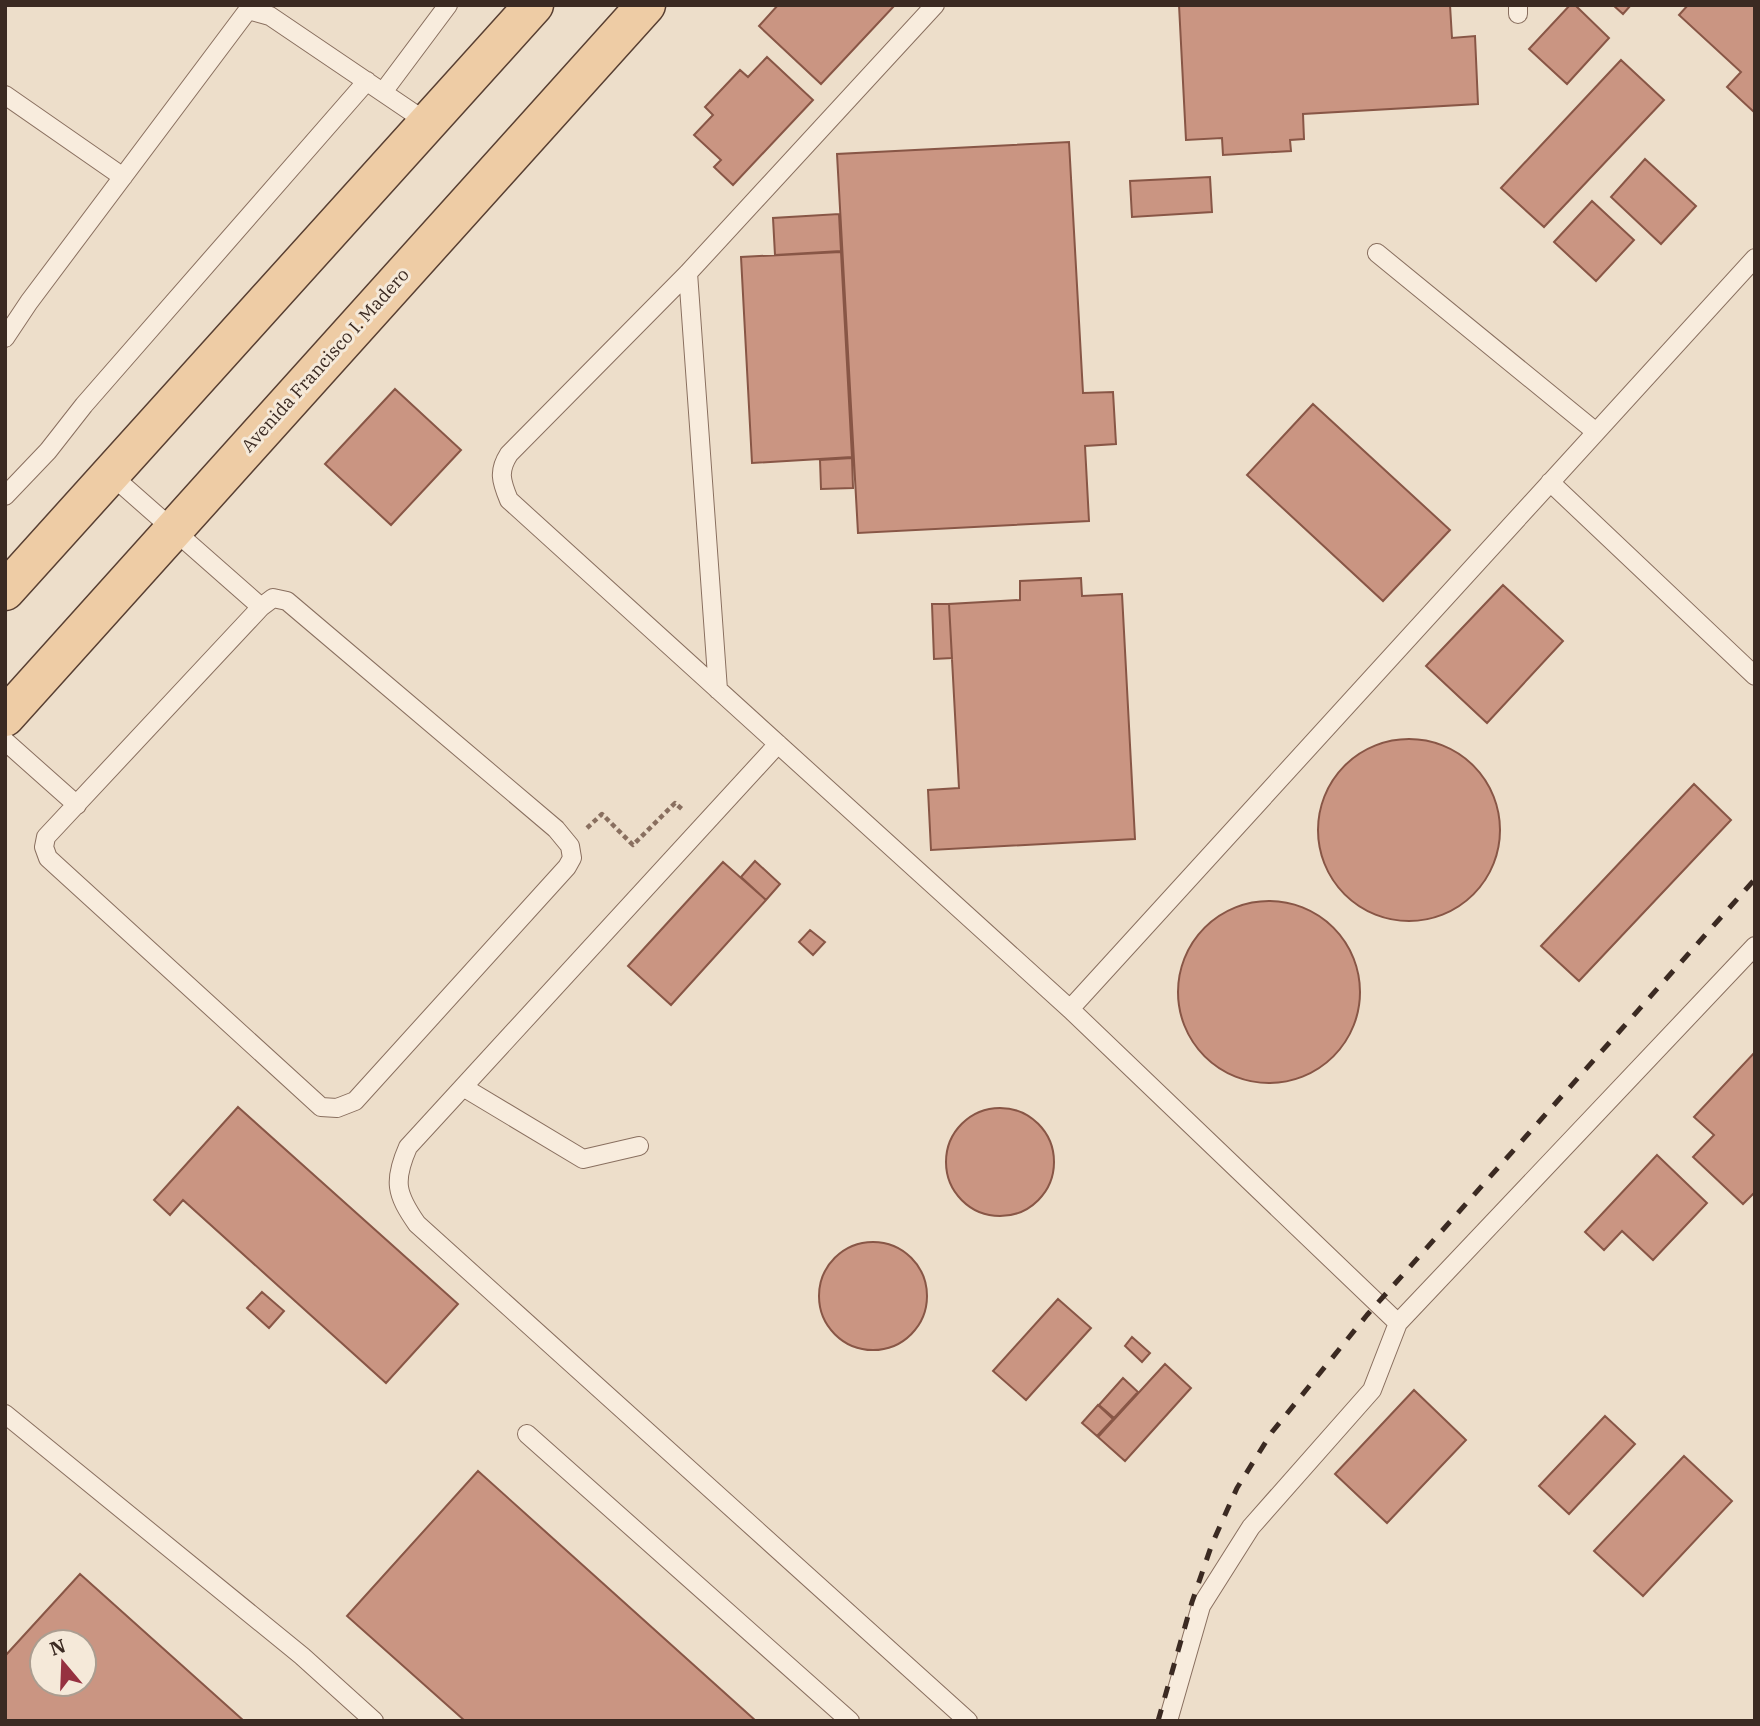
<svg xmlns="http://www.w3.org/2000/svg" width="1760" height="1726" font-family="'IBM Plex Serif',serif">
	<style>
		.building { fill: #ca9582; stroke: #885646; stroke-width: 2; fill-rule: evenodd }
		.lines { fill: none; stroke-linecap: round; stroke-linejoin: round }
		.service-casing { stroke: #896f5f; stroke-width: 20 }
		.primary-casing { stroke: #583f32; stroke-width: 41 }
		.path { stroke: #896f5f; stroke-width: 4.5; stroke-dasharray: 5 3.5; stroke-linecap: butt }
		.service { stroke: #f8ecdd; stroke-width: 18 }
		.primary { stroke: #eecca5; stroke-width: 38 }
		.rail { stroke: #3b2a22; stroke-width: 5; stroke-dasharray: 12 12; stroke-linecap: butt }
		.labels { text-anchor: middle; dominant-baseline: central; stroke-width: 6; stroke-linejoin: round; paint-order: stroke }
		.street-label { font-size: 18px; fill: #3b2a22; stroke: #f5e9d9 }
	</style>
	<rect width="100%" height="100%" fill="#eddeca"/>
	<path class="building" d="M778 5H895L821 84 759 26Z
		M1179 5H1450L1452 38 1475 36 1478 104 1303 114 1304 139 1290 140 1291 151 1223 155 1222 138 1186 140Z
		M1570 5H1575L1609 38 1567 84 1529 49Z
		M1613 5H1631L1623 14Z
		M1688 5H1755V113L1727 87 1741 72 1679 15Z
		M767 57 813 100 733 185 714 167 721 160 694 135 713 115 705 107 740 70 748 77Z
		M1621 60 1664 100 1544 227 1501 188Z
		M1069 142 1083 393 1113 392 1116 444 1085 446 1089 521 858 533 837 154Z
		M1645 159 1696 206 1661 244 1611 197Z
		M1210 177 1212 212 1132 217 1130 181Z
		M1592 201 1634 240 1596 281 1554 242Z
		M839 214 841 251 775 255 773 218Z
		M841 252 852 457 752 463 741 257Z
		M395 389 461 450 391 525 325 464Z
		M1313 404 1450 530 1383 601 1247 475Z
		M852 458 853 488 821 489 820 460Z
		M1081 578 1082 596 1122 594 1135 839 931 850 928 790 959 788 949 604 1020 600V581Z
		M1503 585 1563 641 1487 723 1426 666Z
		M932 604H949L952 658 934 659Z
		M1318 830a91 91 0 1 1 182 0a91 91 0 1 1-182 0Z
		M1694 784 1731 820 1579 981 1541 946Z
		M755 861 780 884 766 900 741 877Z
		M723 862 766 900 671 1005 628 966Z
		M1178 992a91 91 0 1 1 182 0a91 91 0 1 1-182 0Z
		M810 930 825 942 813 955 799 942Z
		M1755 1052V1192L1743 1204 1693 1157 1714 1135 1694 1117Z
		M238 1107 458 1304 386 1383 183 1200 170 1215 154 1200Z
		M946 1162a54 54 0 1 1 108 0a54 54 0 1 1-108 0Z
		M1657 1155 1707 1203 1653 1260 1622 1231 1604 1250 1585 1232Z
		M819 1296a54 54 0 1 1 108 0a54 54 0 1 1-108 0Z
		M262 1292 284 1311 269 1328 247 1308Z
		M1058 1299 1091 1328 1026 1400 993 1371Z
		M1132 1337 1150 1353 1142 1362 1125 1346Z
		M1165 1364 1191 1388 1125 1461 1098 1437Z
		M1123 1378 1138 1392 1114 1418 1099 1405Z
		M1414 1390 1466 1440 1387 1523 1335 1474Z
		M1098 1405 1113 1419 1097 1436 1082 1423Z
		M1605 1416 1635 1444 1569 1514 1539 1486Z
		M1684 1456 1732 1501 1643 1596 1594 1551Z
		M478 1471 756 1721H465L347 1616Z
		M80 1574 244 1721H5V1656ZM42 1642H84V1684H42Z"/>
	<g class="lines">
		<g class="service-casing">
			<path id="service" d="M935 5 688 273 509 454C498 471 501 481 509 500L1070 1009 1398 1323
				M1518 5V14
				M383 92 448 5
				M5 95 123 177
				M1377 253 1596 432
				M688 273 718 690
				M5 338 29 302 248 10 270 16 428 123
				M110 474 261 607
				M1550 482 1755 676
				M5 496 48 451 84 405 367 81
				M273 598 287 601 556 829 570 846 572 858 567 867 355 1101 337 1108 321 1107 48 858 44 847 46 837 261 607Z
				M5 741 77 805
				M778 744 408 1147C393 1181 396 1194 417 1224L968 1721
				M1070 1009 1755 258
				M463 1087 583 1159 639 1146
				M5 1414 302 1656 374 1721
				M527 1434 850 1721
				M1168 1721 1201 1606 1251 1527 1372 1390 1398 1323 1755 946"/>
		</g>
		<g class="primary-casing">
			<path id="primary" d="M5 591 534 5
				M5 717 646 5"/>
		</g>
		<path class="path" d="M587 828 602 814 633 845 675 803 683 810"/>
		<use href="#service" class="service"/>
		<use href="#primary" class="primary"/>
		<path class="rail" d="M1158 1721 1192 1602 1212 1544 1237 1488 1272 1432 1367 1315 1755 879"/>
	</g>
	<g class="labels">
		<g class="street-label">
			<text transform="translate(325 360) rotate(-48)">Avenida Francisco I. Madero</text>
		</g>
	</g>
	<rect width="1760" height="1726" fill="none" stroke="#3b2a22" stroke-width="14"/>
	<g transform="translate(63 1663) rotate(341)"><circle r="33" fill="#f5e9d9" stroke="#ab9d90" stroke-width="2"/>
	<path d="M0-5L12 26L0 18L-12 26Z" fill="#963140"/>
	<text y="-10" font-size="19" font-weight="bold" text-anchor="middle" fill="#3b2a22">N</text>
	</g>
</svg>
